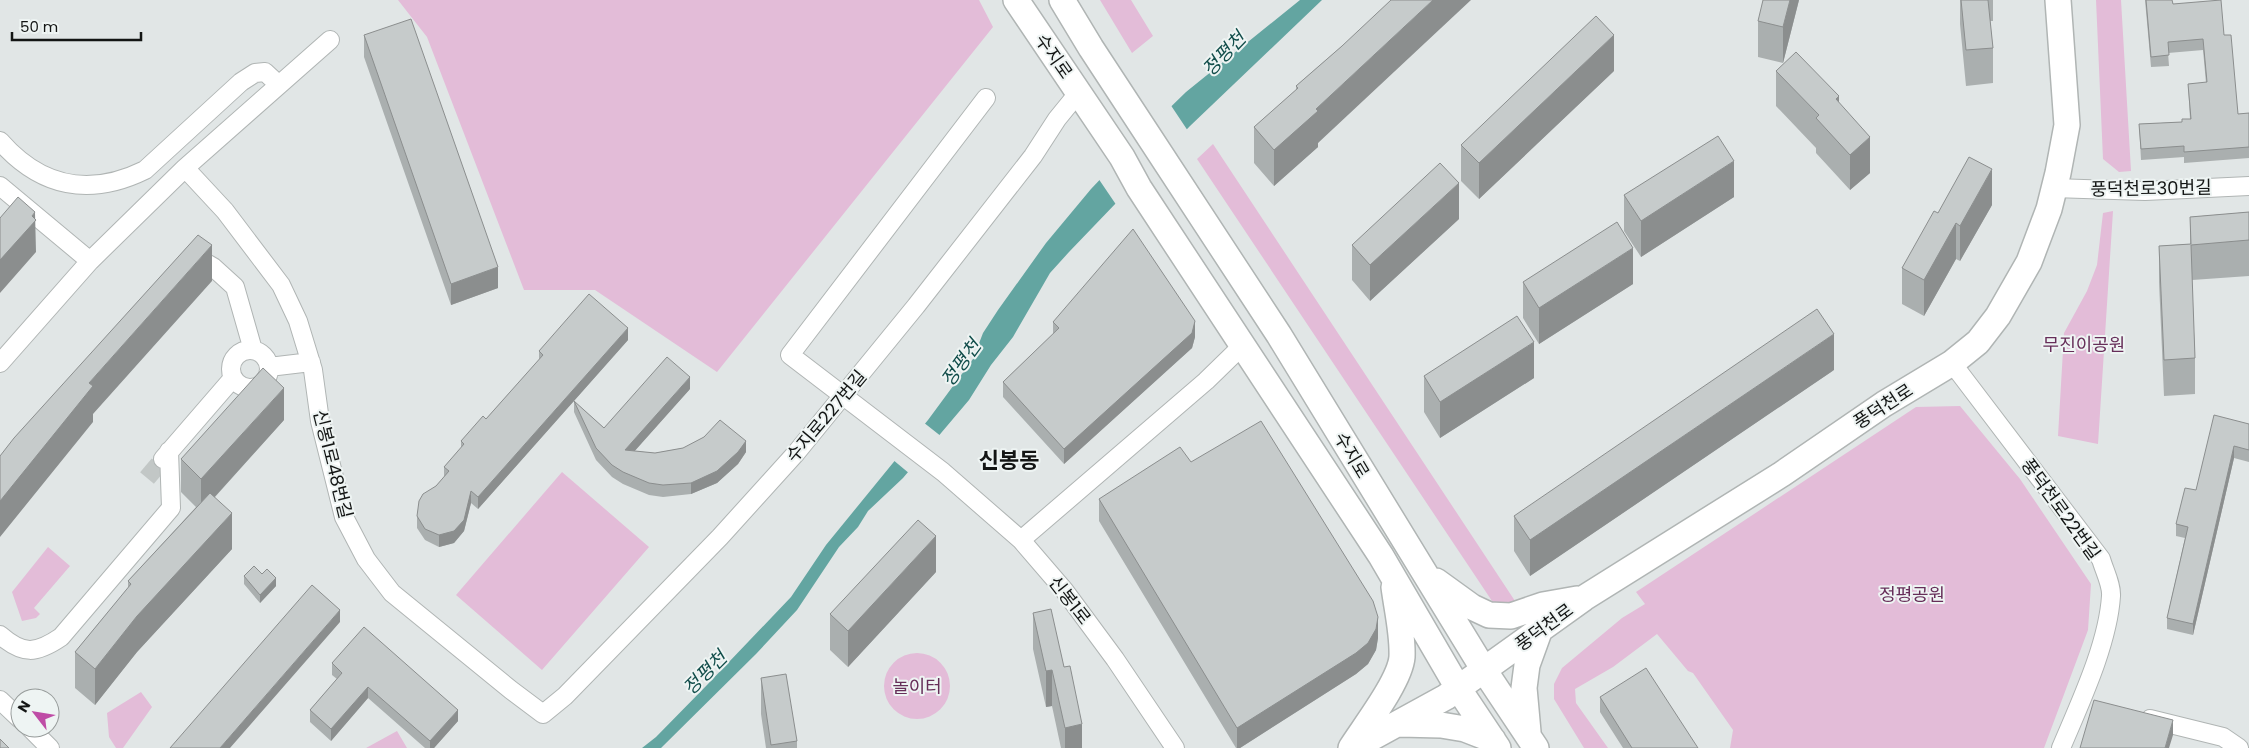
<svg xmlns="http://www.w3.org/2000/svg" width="2249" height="748" font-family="Poppins,'Noto Sans KR',sans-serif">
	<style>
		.green { fill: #e3bcd8 }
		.water { fill: #63a5a1 }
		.pier { fill: #e1e6e6 }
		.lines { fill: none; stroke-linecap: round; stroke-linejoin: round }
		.street-tunnel { stroke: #c2c7c6; stroke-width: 18; stroke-dasharray: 18 9; stroke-linecap: butt }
		.street-casing { stroke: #b0b5b4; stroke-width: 20 }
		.secondary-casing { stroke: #b0b5b4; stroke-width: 28 }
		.street { stroke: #fff; stroke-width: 18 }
		.secondary { stroke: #fff; stroke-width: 25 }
		.wall { fill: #aaafaf }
		.shaded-wall { fill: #8b8e8e }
		.building { fill: #c6cbcb; stroke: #8b8e8e }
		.labels { text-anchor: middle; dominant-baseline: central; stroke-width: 4; stroke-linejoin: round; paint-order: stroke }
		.street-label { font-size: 18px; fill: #131514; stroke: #eef4f3 }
		.park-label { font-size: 18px; fill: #662e59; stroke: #eef4f3 }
		.water-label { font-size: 19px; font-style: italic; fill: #114d4a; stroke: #eef4f3 }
		.district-label { font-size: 22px; font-weight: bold; fill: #131514; stroke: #eef4f3 }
	</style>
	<rect width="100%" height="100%" fill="#e1e6e6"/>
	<path class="green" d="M398 0H979L993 27 717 372 595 290H524L427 37Z
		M1100 0H1131L1153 36 1132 53Z
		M2096 0H2121L2131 171 2119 172 2103 159Z
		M1213 144 1517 604H1494L1197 159Z
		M2113 211 2098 444 2058 436 2064 333 2087 291 2097 265 2103 213Z
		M1960 406 2020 479 2091 584 2088 630 2044 748H1730L1733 730 1693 673 1688 671 1657 634 1613 667 1575 689 1576 703 1608 748H1584L1554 699V684L1562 668 1622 618 1645 604 1636 592 1916 407Z
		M562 472 649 547 542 670 456 595Z
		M48 547 70 566 34 608 40 614 36 618 22 621 12 592Z
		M884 686a33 33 0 1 1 66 0a33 33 0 1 1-66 0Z
		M141 692 152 707 123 748H116L109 737 107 713Z
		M397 731 407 748H366Z"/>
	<path class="water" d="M1300 0H1322L1190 126 1069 252 1050 273 1013 337 991 365 969 400 903 478 868 511 858 527 839 547 797 610 756 654 661 748H642L656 737 707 685 791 597 826 545 928 420 973 359 983 333 998 310 1046 243 1091 189 1146 131 1186 92Z"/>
	<path class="pier" d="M1170 104 1188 131 1117 206 1098 178Z
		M923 422 942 437 910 474 892 459Z"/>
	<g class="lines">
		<path class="street-tunnel" d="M147 478 163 459"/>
		<g class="street-casing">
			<path id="street" d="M986 98 790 355 943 472 1021 540 1064 590 1115 659 1175 748
				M0 141C41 188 90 197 145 170L241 82 255 73 265 72 279 85
				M185 168 225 211 281 285 298 321 313 370 320 421 344 517 366 559 392 593 511 690 543 714 565 696 720 537 796 453 916 306 1033 156 1057 119 1079 92
				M0 186 90 261
				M2053 188 2145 191 2249 186
				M191 262 194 259 201 260 213 267 235 287 253 350
				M231 369a19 19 0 1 1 38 0a19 19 0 1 1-38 0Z
				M0 363 90 261 185 168 330 40
				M1952 363 2101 559C2104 570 2112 585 2111 596 2108 644 2080 703 2061 748
				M269 367 311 362
				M163 459 233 378
				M1021 540 1206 381 1243 345
				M0 635C23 655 36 654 61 637L171 508 169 451
				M0 700 20 719
				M2150 719 2223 737 2239 748
				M30 728 50 748"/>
		</g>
		<g class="secondary-casing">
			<path id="secondary" d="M1016 0 1122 157 1139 188 1381 556 1458 688 1498 748
				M1062 0 1091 48 1279 335 1484 670 1536 748
				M1436 581 1472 607 1489 615 1511 616 1543 605 1577 599
				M1400 724 1441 725 1465 729 1493 740
				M1528 732 1524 688 1527 665 1540 629
				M1351 748C1365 726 1400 681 1402 657 1403 634 1397 610 1394 587
				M1353 748 1446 697 1584 598 1782 474 1884 404 1952 363 1978 342 1998 316 2029 262 2049 209 2058 173 2067 125 2058 0"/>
		</g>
		<use href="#street" class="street"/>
		<use href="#secondary" class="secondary"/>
	</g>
	<path class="wall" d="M1799 0 1783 63 1758 57V21Z
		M1960 0H1993V21H1990L1993 48V83L1966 86 1960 24Z
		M2145 0H2172L2173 4 2224 35 2238 114 2249 113V158L2184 163V157L2141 160 2139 124 2182 122 2190 119 2188 84 2206 83 2203 50 2168 53 2169 66 2151 67Z
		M364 35 498 288 451 305 364 57Z
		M1342 46 1318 143V147L1274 186 1254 163V127L1296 90V86Z
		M1614 71 1479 199 1461 181V145Z
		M1776 71 1839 103 1870 173 1850 190 1816 153V148L1776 106Z
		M1624 195 1734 197 1641 257 1624 231Z
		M1992 205 1960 261 1956 259 1924 316 1902 304V268L1938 213Z
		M2249 212V276L2192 280 2195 358V394L2164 396 2159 282V246L2190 244V217Z
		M1459 219 1370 301 1352 280V245Z
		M1523 282 1633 284 1539 344 1523 318Z
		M1053 322 1195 337 1192 348 1064 464 1003 397V382L1053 334Z
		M628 340 478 509 471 503 464 531 454 543 439 547 425 540 417 528V516L436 486 444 477V467L461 448V441L486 419 539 360V351Z
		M1834 370 1530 576 1514 551V516Z
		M1424 376 1534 378 1440 438 1424 412Z
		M690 389 634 451 655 453 683 448 746 452 738 464 717 483 691 494 663 497 649 495 623 484 612 477 596 460 574 412V401L604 428Z
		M284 420 215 497 232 549 137 652 95 705 75 688V652L128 588V581L196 507 181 492V459Z
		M2249 424V462L2234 458 2193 635 2167 629V618L2185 538 2176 536V524L2196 490Z
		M1191 462 1378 638 1376 650 1368 664 1356 674 1240 748H1236L1099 521V499Z
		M936 572 848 667 830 650V614Z
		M244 576 276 586 260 603 244 584Z
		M1033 613 1064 667 1082 748H1061L1052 706 1046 707 1033 649Z
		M332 663 458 721 434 748H425L368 698 331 741 310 722V710L337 679 332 675Z
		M761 678 797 741V748H766L761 714Z
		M1600 697 1698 748H1623L1600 712Z"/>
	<path class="shaded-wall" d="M1433 0H1471L1318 143V147L1274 186V150L1316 109Z
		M1790 0H1799L1783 63V27Z
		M1614 35V71L1479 199V163Z
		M1839 96V131L1836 99Z
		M1870 137V173L1850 190V155Z
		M1734 161V197L1641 257V221Z
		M1992 169V205L1960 261V226Z
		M1459 183V219L1370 301V265Z
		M35 212 36 252 0 293V260L32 216Z
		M1956 223V259L1924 316V280Z
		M212 245V281L93 414V422L0 537V501L89 383Z
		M1633 248V284L1539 344V308Z
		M498 267V288L451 305V284Z
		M1195 321V337L1192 348 1064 464V449Z
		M628 328V340L478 509V497Z
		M1834 334V370L1530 576V540Z
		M1534 342V378L1440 438V402Z
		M690 377V389L625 462V450Z
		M284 388V420L201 512V479Z
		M746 441V452L738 464 717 483 691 494V483Z
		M2234 446V458L2193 635V624Z
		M471 491V503L464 531 454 543 439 547V535Z
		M232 513V549L137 652 95 705V669L137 616Z
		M936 536V572L848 667V631Z
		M276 578V586L260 603V595Z
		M340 610V622L230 748H220Z
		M1378 617V638L1376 650 1368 664 1356 674 1240 748H1237V728Z
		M1052 670V706L1046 707V671Z
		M368 687V698L331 741V729Z
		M458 710V721L434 748H430V741Z
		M2173 720V735L2169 748H2165Z
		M1082 724V748H1065V728Z"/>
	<path class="building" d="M1391 0H1433L1316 109 1318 111 1274 150 1254 127 1298 88 1296 86 1342 46Z
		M1763 0H1790L1783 27 1758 21Z
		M1961 0H1988L1993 48 1966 50Z
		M2146 0H2172L2173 4 2221 0 2224 35H2231L2238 114 2249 113V147L2184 152V146L2141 149 2139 124 2182 122V119H2191L2188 84 2207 82 2203 39 2168 42 2169 55 2151 57Z
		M1596 16 1614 35 1479 163 1461 145Z
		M411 19 498 267 451 284 364 35Z
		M1796 52 1839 96 1836 99 1870 137 1850 155 1816 118 1819 115 1776 71Z
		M1718 136 1734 161 1641 221 1624 195Z
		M1969 157 1992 169 1960 226 1956 223 1924 280 1902 268 1934 211 1938 213Z
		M1440 163 1459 183 1370 265 1352 245Z
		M18 197 35 212 32 216 36 220 0 260V218Z
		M2249 212V240L2191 245 2195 358 2164 360 2159 246 2191 244 2190 217Z
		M1617 222 1633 248 1539 308 1523 282Z
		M1133 229 1195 321 1192 333 1064 449 1003 382 1059 328 1053 322Z
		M198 235 212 245 89 383 93 386 0 501V456L14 438Z
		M589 294 628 328 478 497 471 491 464 520 454 531 439 535 425 529 417 516 419 501 423 494 436 486 449 471 444 467 464 444 461 441 483 416 486 419 543 355 539 351Z
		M1817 309 1834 334 1530 540 1514 516Z
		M1517 316 1534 342 1440 402 1424 376Z
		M667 357 690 377 625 450 655 453 683 448 704 437 720 420 746 441 738 452 717 471 691 483 663 485 649 483 623 472 612 465 596 448 574 401 604 428Z
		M263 368 284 388 201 479 181 459Z
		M2214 415 2249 424V450L2234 446 2193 624 2167 618 2188 527 2176 524 2185 488 2196 490Z
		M1261 421 1373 601 1378 617 1376 629 1368 643 1356 653 1237 728 1099 499 1180 447 1191 462Z
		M210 493 232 513 137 616 95 669 75 652 131 584 128 581Z
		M918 520 936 536 848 631 830 614Z
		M254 566 262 574 267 569 276 578 260 595 244 576Z
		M312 585 340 610 220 748H170Z
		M1051 609 1064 667 1070 666 1082 724 1065 728 1052 670 1046 671 1033 613Z
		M364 627 458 710 430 741 368 687 331 729 310 710 342 673 332 663Z
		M1646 668 1698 748H1632L1600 697Z
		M786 674 797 741 771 745 761 678Z
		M2094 700 2173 720 2165 748H2080Z
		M0 739 9 748H0Z"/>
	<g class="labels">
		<g class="street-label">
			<text transform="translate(1054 56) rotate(55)">수지로</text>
			<text transform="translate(2151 188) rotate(-1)">풍덕천로30번길</text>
			<text transform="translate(1883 406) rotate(-33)">풍덕천로</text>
			<text transform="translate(826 416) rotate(-50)">수지로227번길</text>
			<text transform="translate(1352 455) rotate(59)">수지로</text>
			<text transform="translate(333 464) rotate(76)">신봉1로48번길</text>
			<text transform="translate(2061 509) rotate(54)">풍덕천로22번길</text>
			<text transform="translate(1070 600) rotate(52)">신봉1로</text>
			<text transform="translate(1544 627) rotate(-36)">풍덕천로</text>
		</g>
		<g class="park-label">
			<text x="2084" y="344">무진이공원</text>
			<text x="1912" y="594">정평공원</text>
			<text x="917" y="686">놀이터</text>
		</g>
		<g class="water-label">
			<text transform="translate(1224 54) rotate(-46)">정평천</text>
			<text transform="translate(961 363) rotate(-54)">정평천</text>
			<text transform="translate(705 673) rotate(-45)">정평천</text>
		</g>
		<g class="district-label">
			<text x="1009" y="460">신봉동</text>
		</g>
	</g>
	<g transform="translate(35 713) rotate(301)"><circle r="24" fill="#eef4f3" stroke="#969b9a"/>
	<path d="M0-4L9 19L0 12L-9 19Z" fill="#bf4ca6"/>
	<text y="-8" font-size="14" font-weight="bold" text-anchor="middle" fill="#131514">N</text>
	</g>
	<path d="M12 32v8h129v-8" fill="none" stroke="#131514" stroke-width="2.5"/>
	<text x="20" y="32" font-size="15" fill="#131514" stroke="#eef4f3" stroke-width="4" paint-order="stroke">50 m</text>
</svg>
